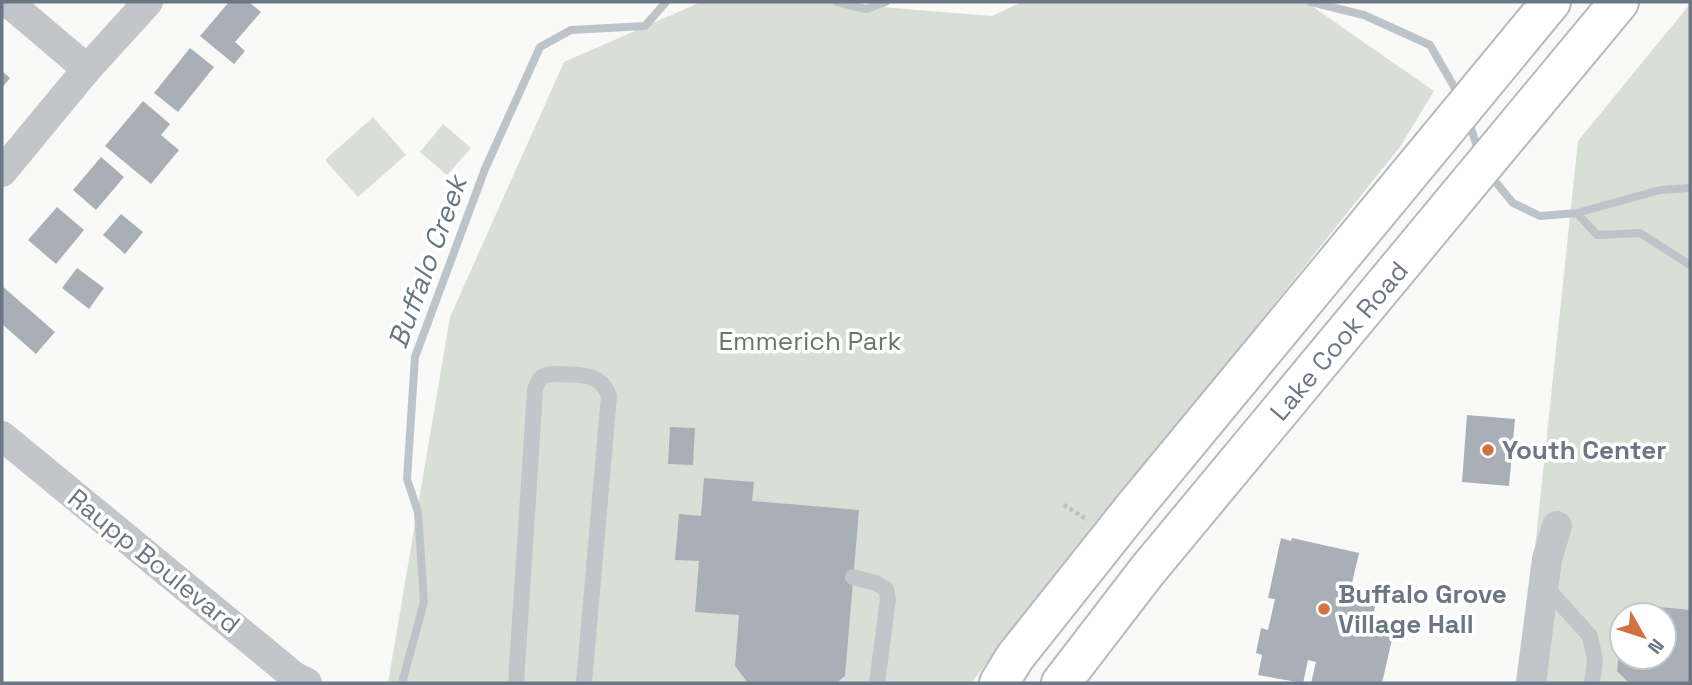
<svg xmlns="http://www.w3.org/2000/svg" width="1692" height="685" font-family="'Space Grotesk',sans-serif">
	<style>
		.green { fill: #d9ded7; fill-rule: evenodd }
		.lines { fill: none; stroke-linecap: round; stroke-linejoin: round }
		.stream { stroke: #bcc4c9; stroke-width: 8 }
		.building { fill: #a9afb6 }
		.primary-casing { stroke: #b6b9bd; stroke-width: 42 }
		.path { stroke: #bcbec1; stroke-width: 4.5; stroke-dasharray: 3.5 3.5; stroke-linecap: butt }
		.service { stroke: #c2c5c9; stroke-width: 16 }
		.minor { stroke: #c2c5c9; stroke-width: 30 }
		.primary { stroke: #fff; stroke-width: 38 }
		.poi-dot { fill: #d27240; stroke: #fff; stroke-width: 2.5 }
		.labels { text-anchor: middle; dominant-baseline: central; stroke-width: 7; stroke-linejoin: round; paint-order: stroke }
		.park-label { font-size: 26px; fill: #677866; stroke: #fff }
		.street-label { font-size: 26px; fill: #6c7785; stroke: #fff }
		.poi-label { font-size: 26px; font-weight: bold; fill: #6c7785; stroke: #fff; text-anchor: start }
		.water-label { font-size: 28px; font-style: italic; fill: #677780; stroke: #fff }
	</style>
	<rect width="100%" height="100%" fill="#f9faf8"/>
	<path class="green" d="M701 2H819L992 16 1022 2H1306L1434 91 1400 147 971 683H388L450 317 564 62Z
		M1690 4V683H1535L1532 576 1578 141ZM1622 615H1664V657H1622Z
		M373 117 406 155 358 197 325 160Z
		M443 124 471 148 447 175 420 152Z"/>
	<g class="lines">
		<path class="stream" d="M837 2 866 9 886 2
			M1311 2 1364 15 1430 45 1460 97
			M1468 119 1479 153
			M1489 174 1513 203 1540 216 1577 213 1660 190 1690 188
			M1577 213 1597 235 1640 233 1690 265
			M402 683 424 602 418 512 407 479 415 357 485 169 540 47 571 30 645 26 666 2"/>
	</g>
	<path class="building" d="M229 2H249L261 12 235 42 245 51 234 64 200 36Z
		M190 48 214 67 178 112 154 93Z
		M2 71 10 78 2 88Z
		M143 101 170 124 161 135 179 150 151 184 105 146Z
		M101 157 124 177 96 210 73 190Z
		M57 207 84 230 56 264 28 240Z
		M121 214 143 232 125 254 103 235Z
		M77 268 104 288 89 309 62 288Z
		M2 286 55 332 36 354 2 324Z
		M1467 415 1515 419 1509 486 1462 482Z
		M670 427 695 428 693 465 668 464Z
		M704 478 754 482 752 501 859 510 845 676 836 683H748L735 666 739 615 695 612 699 561 675 560 679 514 701 516Z
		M1281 538 1291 541 1292 538 1359 553 1349 596 1376 602 1373 617 1396 622 1382 683H1311L1316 662 1308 660 1303 683 1258 675 1262 655 1256 653 1261 628 1268 630 1275 599 1268 598Z
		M1659 607 1690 610V683H1629L1617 671 1620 642 1622 640V657H1664V615H1658Z"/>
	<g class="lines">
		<g class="primary-casing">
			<path id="primary" d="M999 683 1015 657 1135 506 1551 2
				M1061 683 1147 571 1619 2"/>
		</g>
		<path class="path" d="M1064 505 1088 520"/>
		<path class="service" d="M853 577 876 583 886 589 888 599 877 683
			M1544 585 1590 636 1595 660 1592 683
			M516 683 535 390C538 381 540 375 551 374 574 375 600 370 609 396L584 683"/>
		<path class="minor" d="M8 2 87 69
			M2 172 87 69 148 2
			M2 436 295 677 307 683
			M1531 683 1547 559 1557 526"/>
		<use href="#primary" class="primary"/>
	</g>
	<g class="poi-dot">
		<circle cx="1488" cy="450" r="7"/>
		<circle cx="1324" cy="609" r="7"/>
	</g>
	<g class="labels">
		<g class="park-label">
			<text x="810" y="341">Emmerich Park</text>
		</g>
		<g class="street-label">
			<text transform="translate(1339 341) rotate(-50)">Lake Cook Road</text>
			<text transform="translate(154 561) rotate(39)">Raupp Boulevard</text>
		</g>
		<g class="poi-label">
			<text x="1502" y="450">Youth Center</text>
			<text x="1338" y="594">Buffalo Grove<tspan x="1338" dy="30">Village Hall</tspan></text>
		</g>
		<g class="water-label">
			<text transform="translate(427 262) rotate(-70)">Buffalo Creek</text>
		</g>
	</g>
	<rect width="1692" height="685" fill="none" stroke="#6c7785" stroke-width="7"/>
	<g transform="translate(1643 636) rotate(129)"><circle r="33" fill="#ffffff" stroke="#c4c9ce" stroke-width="2"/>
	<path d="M0-5L12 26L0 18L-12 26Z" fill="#d27240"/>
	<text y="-10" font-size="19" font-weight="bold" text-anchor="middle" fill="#6c7785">N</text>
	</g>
</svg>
